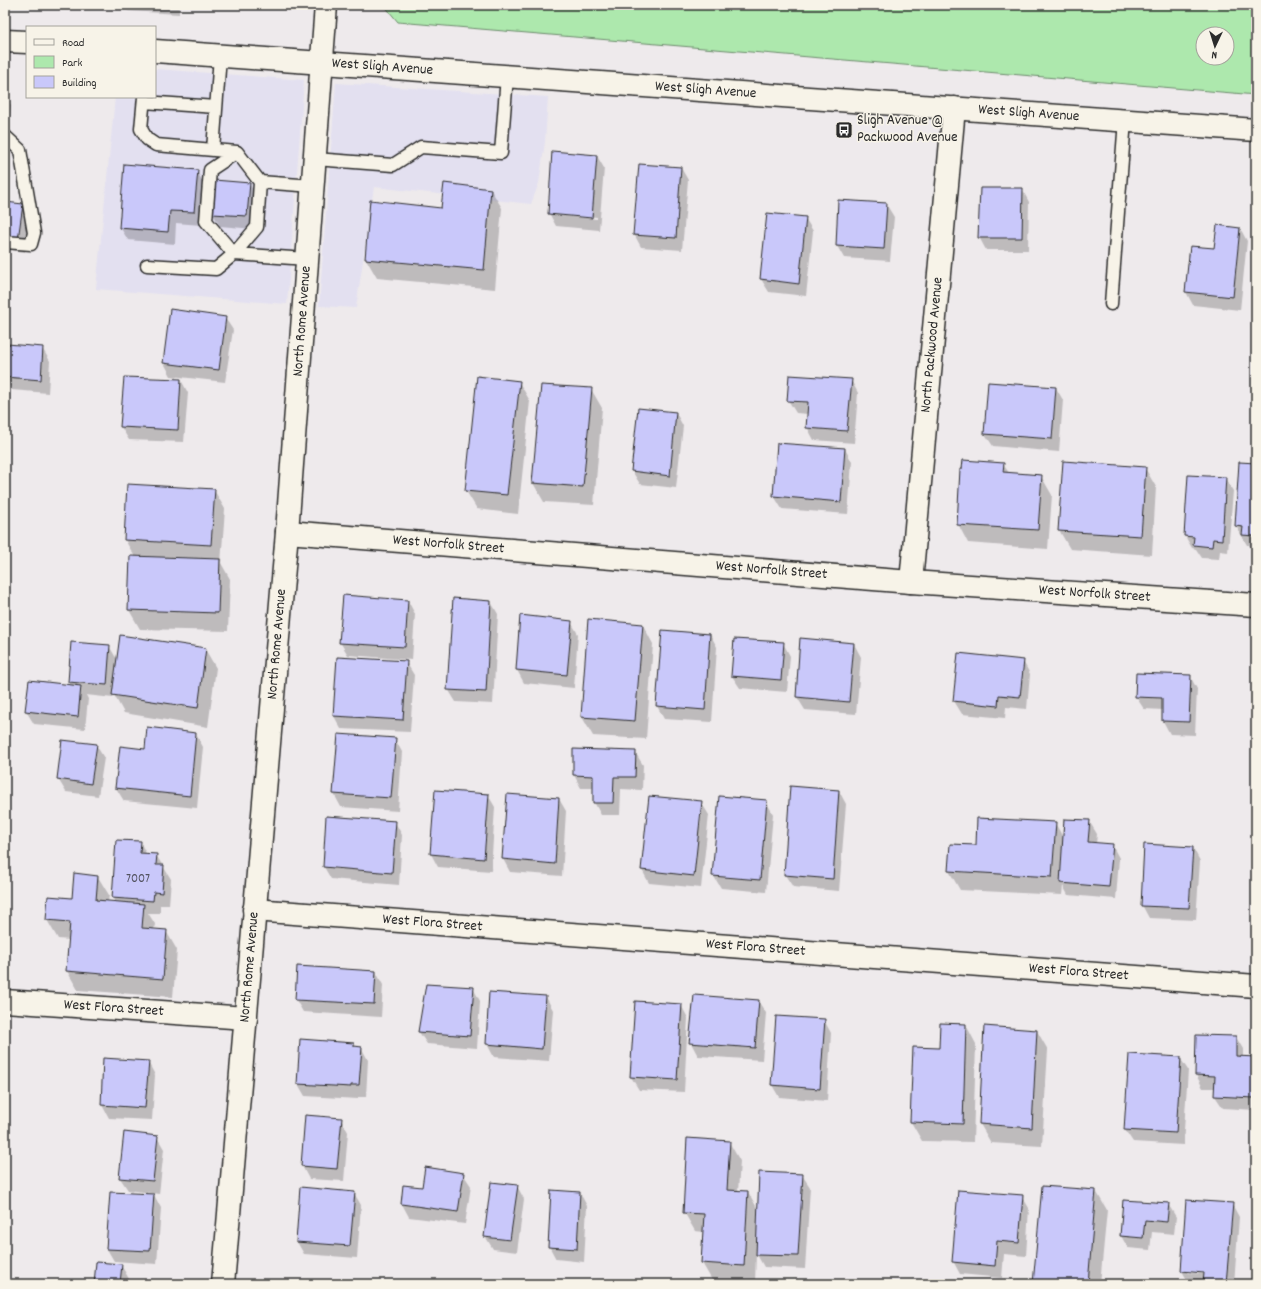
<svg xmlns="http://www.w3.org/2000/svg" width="1261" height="1289" font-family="Dekko,sans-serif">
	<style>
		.built { fill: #e3e0f0 }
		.green { fill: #ade8ad; stroke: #6c8a6c; fill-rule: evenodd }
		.shadow { fill: #0003; fill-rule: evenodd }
		.building { fill: #c9c8fa; stroke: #2b2b2b }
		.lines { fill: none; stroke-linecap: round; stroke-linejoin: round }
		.lane-casing { stroke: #2b2b2b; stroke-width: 15 }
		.street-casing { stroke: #2b2b2b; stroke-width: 25 }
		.secondary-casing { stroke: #2b2b2b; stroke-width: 25 }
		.lane { stroke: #f7f3e8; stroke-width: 12 }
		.street { stroke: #f7f3e8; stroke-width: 22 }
		.secondary { stroke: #f7f3e8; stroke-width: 22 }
		.labels { text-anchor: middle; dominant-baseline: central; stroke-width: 3; stroke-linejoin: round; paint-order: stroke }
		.number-label { font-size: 13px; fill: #52525f }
		.street-label { font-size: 15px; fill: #2b2b2b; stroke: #f7f3e8 }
		.poi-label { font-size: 15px; fill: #2b2b2b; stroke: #f7f3e8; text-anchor: start }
	</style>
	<rect width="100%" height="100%" fill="#eeeaec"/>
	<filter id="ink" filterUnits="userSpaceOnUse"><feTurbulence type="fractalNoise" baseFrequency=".025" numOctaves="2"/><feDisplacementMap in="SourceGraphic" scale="8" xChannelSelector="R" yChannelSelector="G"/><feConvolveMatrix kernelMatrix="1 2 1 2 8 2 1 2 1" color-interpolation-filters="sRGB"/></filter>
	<g filter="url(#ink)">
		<path class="built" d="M155 69 304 80 287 304 96 289 115 97H155Z
			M336 83 548 97 545 142 539 183 531 204 374 187 356 308 319 306Z"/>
		<path class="green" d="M384 5H1256V95L398 22ZM1203 34H1227V58H1203Z"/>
		<path class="shadow" d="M125 5H179V14L128 11Z
			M5 95 11 105 8 140H5Z
			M597 156 604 168 599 230 556 226 549 213ZM556 213 597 217V219L556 215Z
			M681 168 688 180 682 250 641 247 634 234Z
			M197 171 204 184 201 225 176 223 175 244 128 240 120 227Z
			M249 183 256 196 254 229 220 226 213 214Z
			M1022 189 1029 202 1028 250H986L979 237Z
			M491 190 502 208 495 289 377 278 366 259 371 201 442 209Z
			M5 203 22 205 29 218 25 252 5 249Z
			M886 204 894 217 890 261 844 258 837 246Z
			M805 218 813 231 806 296 769 292 761 279Z
			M1240 228 1247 241 1240 310 1193 305 1186 292 1191 247 1215 249Z
			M225 318 233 330 225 382 171 376 164 363Z
			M7 345 42 348 50 361 48 393 12 390 5 377Z
			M124 378 181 380 188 393 184 442 129 440 121 427Z
			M851 380 858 393 854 443 814 440 807 427 808 414 796 413 788 400Z
			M519 382 530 401 518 514 477 509 466 491Z
			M1056 388 1063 400 1059 452 993 446 985 434Z
			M591 389 602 408 594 505 544 502 533 483Z
			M676 413 683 426 676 488 640 484 632 471Z
			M845 449 852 462 848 514 782 509 774 496Z
			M1003 464 1009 473 1041 476 1052 495 1048 549 968 543 958 524Z
			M1256 464V554H1254L1249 545H1247L1236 526Z
			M1145 468 1156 487 1152 555 1070 549 1059 530Z
			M1225 478 1233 491 1228 552 1220 551 1219 559 1202 558 1196 549 1192 548 1185 536Z
			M214 490 225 509 221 563 230 579 228 631 140 629 129 610 135 557 125 540Z
			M408 601 415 614 412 660 348 655 340 642Z
			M491 602 498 614 493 704 456 702 448 689Z
			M571 622 578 634 574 688 524 683 517 670Z
			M643 625 653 644 646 739 593 736 582 717Z
			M710 634 717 647 712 722 664 719 657 706Z
			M801 639 854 644 861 657 856 714 805 710 797 697Z
			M783 643 790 656 787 692 740 688 732 676Z
			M109 646 118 661 205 649 216 668 208 727 124 713 114 695 113 698 86 695 88 699 85 729 34 724 26 711 71 686 69 682Z
			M1023 661 1030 674 1027 709 1006 707 1005 718 962 714 954 701Z
			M406 662 414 675 410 732 341 729 334 716Z
			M1190 676 1197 689 1195 735 1170 734 1163 721V710L1144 709 1136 697Z
			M196 734 203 747 197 808 124 801 116 788 121 747 146 750Z
			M395 739 402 752 398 811 341 807 334 794Z
			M96 745 104 758 98 796 66 792 58 779Z
			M574 750 635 752 643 765 642 790 621 789 620 815H601L594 802V788H581L574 775Z
			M839 791 846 804 839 891 793 887 785 875Z
			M488 795 495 807 491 871 438 867 431 854Z
			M508 795 559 799 566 811 562 876 510 872 503 859Z
			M766 801 773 814 766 892 721 888 713 875Z
			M701 802 709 815 701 888 649 883 642 870Z
			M1089 821 1097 834 1096 844 1112 845 1119 858 1116 899 1068 895 1063 886 1062 895 960 890 949 871 977 846 1055 823 1064 839Z
			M395 822 402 835 399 885 331 879 324 867Z
			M140 842 147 855H156L171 879 169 905H160V913H148L155 924 154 930 166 931 177 950 173 997 78 990 67 971 70 940 58 939 47 920 73 899 98 877 109 895 108 902 115 903 113 898Z
			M1193 848 1200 861 1196 920 1149 918 1142 905Z
			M376 972 383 985 381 1017 303 1012 296 1000Z
			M473 988 480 1001 477 1048 427 1044 419 1032Z
			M490 993 546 997 553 1010 549 1061 494 1057 487 1044Z
			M758 1001 766 1013 762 1060 698 1056 691 1043Z
			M681 1005 688 1018 684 1092 639 1090 631 1077Z
			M824 1020 831 1033 827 1101 779 1097 772 1085Z
			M966 1025 976 1044 973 1142 922 1141 911 1122 940 1049Z
			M985 1027 1037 1031 1048 1050 1042 1146 991 1143 980 1124Z
			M1197 1036 1236 1037 1243 1049V1058H1255L1256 1110 1223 1108 1215 1096 1216 1088H1203L1196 1075Z
			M354 1044 355 1047H361L368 1060 366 1097H358V1099L305 1096 298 1084Z
			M1180 1058 1188 1070 1183 1145 1133 1142 1125 1130Z
			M104 1060 148 1062 155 1075 152 1120 109 1118 102 1105Z
			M306 1117 341 1119 348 1132 344 1181 309 1179 302 1166Z
			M157 1137 164 1149 159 1194 128 1190 120 1178Z
			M729 1142 740 1161 738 1192H748L759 1211 802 1175 810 1187 805 1269 764 1267 756 1253 755 1284 713 1282 702 1263 704 1232 695 1231 684 1212Z
			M463 1174 471 1186 465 1224 409 1217 402 1204 404 1186 423 1188Z
			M517 1186 524 1199 517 1252 493 1249 485 1236Z
			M1096 1191 1107 1210 1100 1284H1035Z
			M354 1193 361 1205 357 1258 304 1254 297 1242Z
			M580 1193 587 1206 584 1262 556 1259 549 1246Z
			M154 1195 161 1208 157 1264 114 1261 107 1249Z
			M1022 1196 1029 1208 1026 1256 1004 1254 1002 1278 960 1274 953 1261Z
			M1168 1204 1176 1217 1174 1234 1152 1232 1150 1250 1128 1248 1121 1236Z
			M1232 1204 1239 1217 1234 1284 1189 1283 1182 1271ZM1188 1270 1209 1272V1274L1188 1273Z
			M121 1265 132 1284H95Z"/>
		<path class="building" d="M552 151 597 155 592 218 548 214Z
			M124 164 198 170 194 212 170 211 168 232 119 228Z
			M639 164 681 167 676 238 633 235Z
			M214 180 250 183 247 216 212 214Z
			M444 183 491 189 484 270 365 259 370 200 441 208Z
			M980 188H1023L1022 238H978Z
			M838 200 887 203 884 249 836 246Z
			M5 202 23 204 18 240 5 238Z
			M767 213 806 217 799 284 760 279Z
			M1217 225 1240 228 1233 297 1185 292 1190 246 1214 248Z
			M170 309 226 317 219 370 163 363Z
			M7 344 43 347 41 380 5 377Z
			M789 375 852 379 847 431 806 428 808 402 787 401Z
			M477 376 520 381 507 495 465 491Z
			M124 377 181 379 178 430 120 427Z
			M988 382 1056 387 1052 439 984 434Z
			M541 385 592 388 583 487 532 483Z
			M638 408 676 412 670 476 631 471Z
			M777 443 845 448 841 502 773 496Z
			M963 460 1004 463 1003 472 1042 475 1038 530 957 525 960 469H962Z
			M1063 461 1146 467 1141 536 1058 531Z
			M1239 462 1256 463V544H1253L1254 536 1242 535 1243 527 1235 526Z
			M1188 475 1226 477 1222 540 1213 539 1212 547 1193 545 1194 537 1184 536Z
			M127 484 215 489 211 545 124 540Z
			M130 556 220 559 218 613 128 610Z
			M343 595 408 600 405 647 339 643Z
			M453 598 491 601 486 692 447 690Z
			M520 615 572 621 567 675 516 670Z
			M588 619 643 624 635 721 581 717Z
			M662 630 710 634 705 710 656 706Z
			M120 635 206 648 198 708 112 695Z
			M800 638 854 643 849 702 796 697Z
			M734 639 784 642 781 680 731 676Z
			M71 642 110 645 107 685 68 682Z
			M958 653 1024 660 1020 697 999 695 998 706 953 701Z
			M337 657 407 661 403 720 333 716Z
			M1136 673 1191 675 1189 722 1162 721V698L1135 697Z
			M29 680 81 686 78 717 25 711Z
			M147 727 196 733 190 796 115 788 120 746 145 749Z
			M338 734 396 738 391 798 333 794Z
			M62 740 97 744 91 784 57 779Z
			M573 749 636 751 635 777H614L613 803H593V776L573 775Z
			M790 786 839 790 833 879 784 875Z
			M435 790 489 794 484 859 430 854Z
			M507 794 559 798 555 864 502 859Z
			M649 796 702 801 694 876 641 870Z
			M719 796 767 800 760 880 712 876Z
			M326 816 396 821 392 873 323 867Z
			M977 818 1056 822 1052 877 948 871 950 844 976 845Z
			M1064 819 1090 820 1088 842 1113 844 1109 887 1060 883Z
			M116 840 141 841 140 853 157 854 156 865H164L162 893 154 892 153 901 112 898Z
			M1144 844 1193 847 1189 908 1141 906Z
			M74 873 98 876 96 900 144 904 142 928 167 930 163 979 66 971 70 922 46 920 48 896 72 898Z
			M297 966 376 971 374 1004 295 1000Z
			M426 984 474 987 470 1036 418 1032Z
			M489 992 546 996 542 1049 486 1044Z
			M694 995 759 1000 755 1048 689 1043Z
			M635 1001 682 1004 677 1080 630 1077Z
			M776 1016 825 1019 820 1089 771 1085Z
			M940 1023 966 1024 963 1124 910 1122 913 1047 939 1048Z
			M984 1026 1037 1030 1032 1128 979 1124Z
			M1196 1035 1236 1036V1056L1256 1057 1254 1098 1214 1096 1215 1076 1195 1075Z
			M300 1039 354 1043V1046L362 1047 359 1085H351V1087L297 1084Z
			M1129 1054 1181 1057 1176 1133 1124 1130Z
			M103 1058 149 1061 145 1108 101 1105Z
			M305 1115 342 1118 337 1169 301 1166Z
			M124 1132 158 1136 153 1181 119 1178Z
			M687 1138 730 1141 727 1190 748 1191 744 1266 701 1263 704 1214 683 1213Z
			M425 1167 464 1173 458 1212 401 1204 403 1185 422 1187Z
			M759 1172 803 1174 798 1256 756 1255Z
			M491 1182 518 1185 510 1240 484 1237Z
			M1042 1186 1096 1190 1088 1284H1033Z
			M300 1187 355 1192 350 1246 296 1242Z
			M551 1190 580 1192 577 1249 548 1247Z
			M958 1190 1023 1195 1019 1243 997 1241 995 1266 952 1262Z
			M110 1192 154 1194 150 1251 106 1249Z
			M1123 1200 1169 1203 1167 1222 1145 1220 1143 1238 1120 1236Z
			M1186 1200 1233 1203 1226 1284H1203L1204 1273 1181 1271Z
			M96 1262 122 1264 120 1284H94Z"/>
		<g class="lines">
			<g class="lane-casing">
				<path id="lane" d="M144 97 141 129 147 139 156 145 237 152 260 182 313 186
					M144 102 216 107
					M5 136 20 150 34 233 31 244 5 242
					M213 150 220 56
					M237 152 210 170 206 221 234 254 307 259
					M315 159 393 165 421 147 501 153 507 76
					M147 265 216 269 234 254 257 227 260 182
					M1111 304 1125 120"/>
			</g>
			<g class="street-casing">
				<g id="street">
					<path id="s1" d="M287 532 911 582 1256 605"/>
					<path id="s2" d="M911 582 954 108"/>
					<path id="s3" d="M254 910 1256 986"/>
					<path id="s4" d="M5 1001 246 1018"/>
				</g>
			</g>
			<g class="secondary-casing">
				<g id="secondary">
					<path d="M5 41 27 42"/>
					<path id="s5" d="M155 51 1256 130"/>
					<path id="s6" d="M223 1284 287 532 326 5"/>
				</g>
			</g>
			<use href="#lane" class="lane"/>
			<use href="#street" class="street"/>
			<use href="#secondary" class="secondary"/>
		</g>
	</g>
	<defs>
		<g id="bus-square" transform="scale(0.9)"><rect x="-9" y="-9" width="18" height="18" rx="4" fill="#2b2b2b" stroke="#f7f3e8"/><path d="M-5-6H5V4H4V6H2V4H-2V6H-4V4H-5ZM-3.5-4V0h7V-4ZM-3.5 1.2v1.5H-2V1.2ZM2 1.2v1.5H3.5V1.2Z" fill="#fff"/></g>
	</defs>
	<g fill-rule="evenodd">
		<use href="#bus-square" x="844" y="130"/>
	</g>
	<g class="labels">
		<g class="number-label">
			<text x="138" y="879">7007</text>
		</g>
		<g class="street-label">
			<text stroke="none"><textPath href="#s5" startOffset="228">West Sligh Avenue</textPath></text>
			<text stroke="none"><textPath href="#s5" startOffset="552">West Sligh Avenue</textPath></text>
			<text stroke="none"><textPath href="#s5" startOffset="876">West Sligh Avenue</textPath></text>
			<text stroke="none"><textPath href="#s6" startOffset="966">North Rome Avenue</textPath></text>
			<text stroke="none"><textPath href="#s2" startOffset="238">North Packwood Avenue</textPath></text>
			<text stroke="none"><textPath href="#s1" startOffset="162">West Norfolk Street</textPath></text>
			<text stroke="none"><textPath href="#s1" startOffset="486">West Norfolk Street</textPath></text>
			<text stroke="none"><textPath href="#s1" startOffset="810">West Norfolk Street</textPath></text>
			<text stroke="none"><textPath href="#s6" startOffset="642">North Rome Avenue</textPath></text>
			<text stroke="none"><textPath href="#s3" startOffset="179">West Flora Street</textPath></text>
			<text stroke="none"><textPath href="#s3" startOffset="503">West Flora Street</textPath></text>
			<text stroke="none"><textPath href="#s6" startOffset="318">North Rome Avenue</textPath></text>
			<text stroke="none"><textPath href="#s3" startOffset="827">West Flora Street</textPath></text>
			<text stroke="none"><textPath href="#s4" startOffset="109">West Flora Street</textPath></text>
		</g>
		<g class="poi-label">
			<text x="857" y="121">Sligh Avenue @<tspan x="857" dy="17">Packwood Avenue</tspan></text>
		</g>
	</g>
	<rect width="1261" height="1289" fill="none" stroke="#f7f3e8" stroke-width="20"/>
	<rect x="10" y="10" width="1241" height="1269" fill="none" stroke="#2b2b2b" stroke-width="1.5" filter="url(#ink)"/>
	<rect x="26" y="26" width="130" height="72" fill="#f7f3e8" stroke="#a5a39c"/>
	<rect x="34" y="39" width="20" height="6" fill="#f7f3e8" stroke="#a5a39c"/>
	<text x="62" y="46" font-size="12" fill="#2b2b2b">Road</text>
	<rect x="34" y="56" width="20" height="12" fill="#ade8ad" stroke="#a5a39c"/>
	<text x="62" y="66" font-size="12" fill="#2b2b2b">Park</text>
	<rect x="34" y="76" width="20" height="12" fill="#c9c8fa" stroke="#a5a39c"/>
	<text x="62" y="86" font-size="12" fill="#2b2b2b">Building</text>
	<g transform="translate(1215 46) rotate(184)"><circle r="19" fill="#f7f3e8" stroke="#a5a39c"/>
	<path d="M0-3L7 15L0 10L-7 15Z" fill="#2b2b2b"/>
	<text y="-6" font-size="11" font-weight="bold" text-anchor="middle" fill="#2b2b2b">N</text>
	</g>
</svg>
